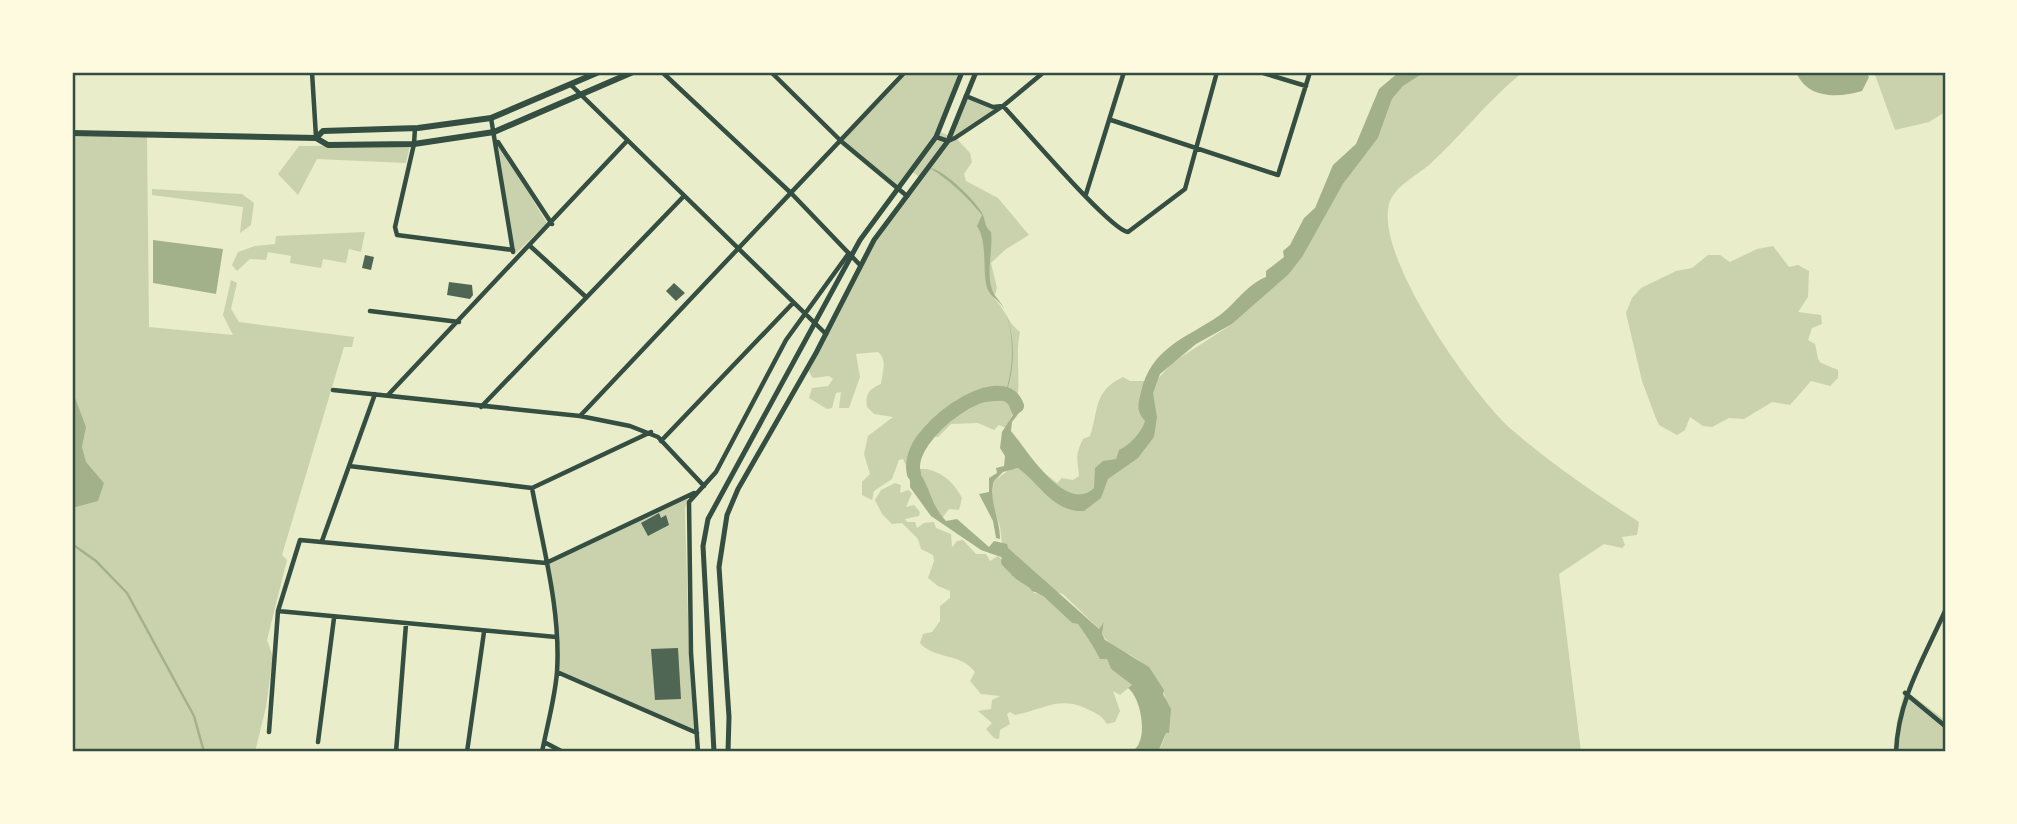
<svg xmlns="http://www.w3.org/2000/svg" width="2017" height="824" font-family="Roboto,sans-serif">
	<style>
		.green { fill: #cad2ad }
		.water { fill: #a3b18a }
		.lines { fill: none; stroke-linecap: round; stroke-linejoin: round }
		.stream { stroke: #a3b18a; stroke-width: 2.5 }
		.river { stroke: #a3b18a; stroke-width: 14 }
		.building { fill: #4f6655 }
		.minor { stroke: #344e41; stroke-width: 4.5 }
		.tertiary { stroke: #344e41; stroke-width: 5 }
		.secondary { stroke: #344e41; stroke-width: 6 }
		.neatline { fill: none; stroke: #344e41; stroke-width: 2.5 }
	</style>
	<rect width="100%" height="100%" fill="#e9edc9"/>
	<path class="green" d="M905 72H962L938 131 950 136 966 96 984 104 1003 106 956 138 970 153 972 162 964 174 966 181 998 198 1029 235 1006 249 991 263 997 288 994 298C1005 309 1007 322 1020 332 1015 355 1021 379 1017 401 1015 411 1010 419 1006 428L999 425 994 430 978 423 951 424 938 437 926 436 912 463 917 469C936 467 953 480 962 498L959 510 949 509 943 517 931 516 910 487 911 476 903 459 899 460 892 479 874 491 872 500 862 495V482L870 474 864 454 868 436 893 417 874 414 867 407C865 394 869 389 881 384 882 373 888 360 878 352L856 354 860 377 849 408H839L841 392 836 393 832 408 827 409 809 398 812 388 828 386 833 379 829 376 813 378 807 369 867 253 922 179 911 171 897 188 842 142Z
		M1425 72H1523C1488 100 1462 135 1429 165 1416 176 1397 185 1390 201 1371 252 1473 395 1511 429 1550 463 1596 494 1639 522L1637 535 1622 537 1625 545 1622 548 1604 544 1559 574 1581 752H1158C1177 718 1168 681 1137 659 1124 650 1111 649 1102 634L1104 622 1099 629 1063 594 1056 592 1002 544 1000 526 991 502 994 481 1010 469 1037 467 1057 483 1062 478 1073 480 1079 476C1078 459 1074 458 1083 439L1090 436C1099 410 1093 391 1123 377L1130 381H1156L1172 363 1232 324 1288 275 1343 184 1378 138 1392 99 1403 86Z
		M1874 72H1945V112L1929 122 1895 130Z
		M92 135 147 137 149 327 233 335 223 315 231 280 237 283 231 309 239 322 354 337 352 347H344L282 555 287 560 267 640 273 657 266 707 255 752H72V136Z
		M498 143 547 223 514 255Z
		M410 145 406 163 317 159 298 195 278 174 299 146Z
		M152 189 242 194 254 203 251 225 240 233 243 207 152 195Z
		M365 232 361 252 349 249 346 263 323 259 321 268 290 263 291 256 268 252 266 260 250 259 237 271 232 265 238 252 255 246 275 244 276 236Z
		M1773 246 1789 267 1798 265 1809 271 1808 297 1798 312 1821 315 1822 324 1812 328 1808 340 1815 344C1820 366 1815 360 1838 370V378L1830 386 1811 381 1790 405 1772 402 1744 419 1729 418 1712 427 1703 426 1690 417 1685 430 1677 435 1659 425 1655 416 1642 381 1626 313 1632 298 1641 288 1676 271 1692 268 1708 255H1720L1730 262 1757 249Z
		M895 483 901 485 900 493 908 490 912 493 906 507 914 505 920 512 919 516 905 519 907 522H915L917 528 924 523 934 522 936 528 951 534 952 547 957 541 963 540 976 554H986L990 561 998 556 1018 575 1027 574 1034 593 1041 594 1072 623 1078 624 1095 646 1100 658 1107 659 1111 669 1132 685 1120 695 1113 691 1120 711 1115 722 1107 724C1102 715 1095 713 1085 708 1058 696 1042 710 1015 715L1010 712 1007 714 1010 724 1000 730 999 739 994 738 986 729 992 723 978 711 991 709 992 700 1000 696 981 694 970 681 975 672C960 652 935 660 920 643L923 634 932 632 940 621V606L950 598V591L938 586 928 578 934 561 933 555 921 549 918 539 902 523 892 524 882 514 875 500 881 490Z
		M688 498 685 509 689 656 695 730 559 671 548 564Z
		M1905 690 1945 720V752H1894L1897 721Z"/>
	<path class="water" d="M1399 72H1425L1403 86 1392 99 1378 138 1343 184 1302 257 1288 275 1232 324 1196 344 1160 374 1153 393 1157 417 1154 437 1138 458 1108 479 1101 498 1084 511C1054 513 1040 484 1018 468L1003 472 994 481C988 502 1000 517 1000 539L996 538 993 521 979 494 989 492V478L997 473 996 468 1004 466 1005 456 1000 448 1002 432 1013 415 1007 401C966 399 923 421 912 464 931 482 928 502 946 521L957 519 989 547 994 541 1007 544 1008 548 1099 629 1104 622 1102 634 1105 640 1149 667 1164 690 1163 694 1171 709 1169 733H1166L1158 752H1133C1134 749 1138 747 1139 743 1146 729 1140 697 1128 688L1132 685 1111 669 1107 659H1100C1093 645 1087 637 1078 624L1072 623 1041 594 1032 591 1026 583 1027 574 1012 576 1011 568 1001 557 981 550 931 516 910 487C911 477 906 468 907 460 912 425 951 408 977 391L1005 394C1014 367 1015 335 1004 309 1000 300 990 297 987 288 982 269 988 243 977 226L982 215C967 197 952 182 930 168 943 169 976 201 982 213 986 221 984 226 991 232 993 249 987 269 991 286 993 297 1001 300 1004 309 1016 336 1015 367 1006 394L1019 403 1022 409 1012 422 1011 431C1027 450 1066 515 1094 488L1095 468 1103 461 1116 459 1119 450C1129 446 1142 432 1145 421 1136 411 1138 404 1141 392 1151 347 1187 338 1220 315 1236 303 1246 285 1266 277V271L1284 257 1283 251 1290 245 1304 218 1315 208 1333 165 1356 144 1379 89Z
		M1796 72H1866L1869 77 1862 91C1838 98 1807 99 1796 72Z
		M153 240 223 249 216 294 153 283Z
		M72 390 86 427 82 447 86 462 104 483 98 501 72 508Z"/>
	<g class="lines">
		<path class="stream" d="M72 544 96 561 127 593 194 716 204 752"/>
		<path class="river" d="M914 474C902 434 1003 363 1017 406
			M1008 561 1021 574 1044 589"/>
	</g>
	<path class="building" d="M365 255 374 257 371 270 362 268Z
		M449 282 472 285 473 295 470 299 447 295Z
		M674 283 685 293 676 301 666 291Z
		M659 513 661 518 666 515 669 525 648 536 641 523Z
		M678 648 681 699 655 700 651 649Z"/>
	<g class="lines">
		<path class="minor" d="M312 72 316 137
			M662 72 792 194 860 265
			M771 72 842 142 907 196
			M1260 72 1306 86
			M571 85 826 334
			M966 96 993 107 1003 106C1022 126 1111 231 1128 232L1185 189 1217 72
			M491 118 513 252
			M1111 120 1278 175 1310 72
			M415 128 414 144 395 227 397 235 513 250
			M936 137 948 141 955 138 1003 106 1044 72
			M498 142 552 224
			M1086 194 1124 72
			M529 245 586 297
			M370 311 459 322
			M333 390 580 416 630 426 658 437 704 486
			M388 395 626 142
			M481 407 683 197
			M580 416 905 72
			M661 441 793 303
			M349 466 532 488
			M532 488C543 547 561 611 557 672 555 698 547 726 542 752
			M532 488 651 432
			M322 541 375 394
			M278 611 556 637
			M557 672 697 733
			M1905 693 1945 726
			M269 732 278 611 300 540 546 563 694 493
			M318 742 334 618
			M544 742 563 752
			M396 752 406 624
			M467 752 484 632
			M698 752 691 653 689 502 716 472 786 340 849 253
			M1896 752C1898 699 1924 658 1945 611"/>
		<path class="tertiary" d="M714 752 703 546 708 519 860 240 936 137 962 72
			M728 752 729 717 719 567 727 515 738 489 816 353 874 240 948 141 976 72"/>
		<path class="secondary" d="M72 133 316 138 328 145 414 144 494 132 633 72
			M316 138 323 131 418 128 491 118 599 72"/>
	</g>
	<rect width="2017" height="824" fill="none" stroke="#fefae0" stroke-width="147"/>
	<rect x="74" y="74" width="1870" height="676" class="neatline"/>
</svg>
